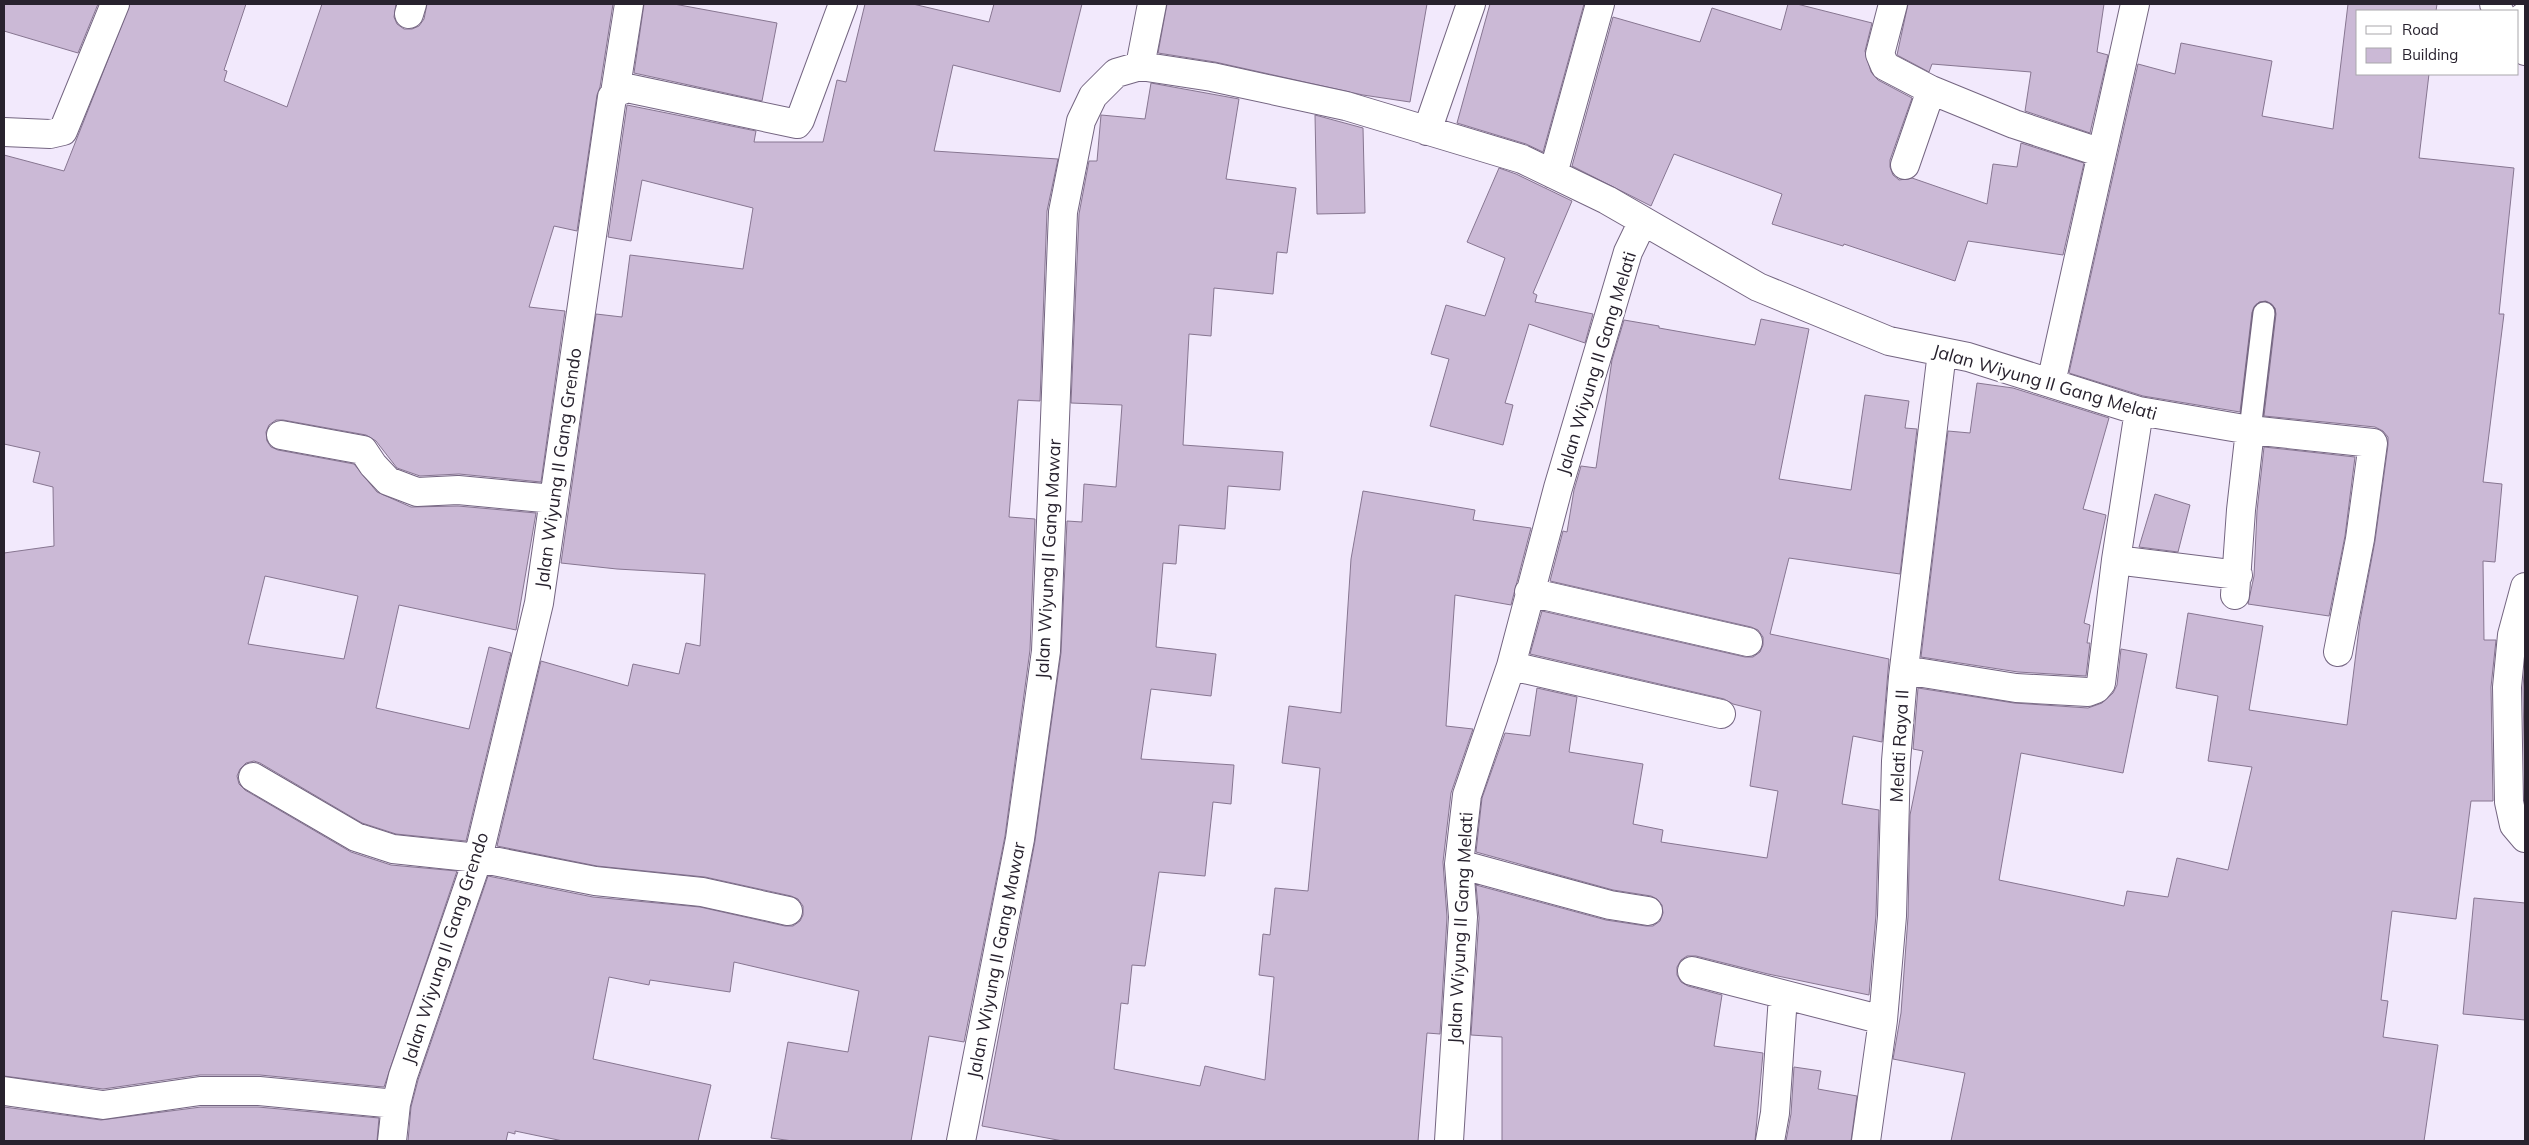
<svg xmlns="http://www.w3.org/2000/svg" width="2529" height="1145" font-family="Mulish,sans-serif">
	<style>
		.building { fill: #cbb9d6; stroke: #877691; fill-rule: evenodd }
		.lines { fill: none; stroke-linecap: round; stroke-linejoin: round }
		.lane-casing { stroke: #746581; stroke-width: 24 }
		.street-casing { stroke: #746581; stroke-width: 30 }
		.lane { stroke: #fff; stroke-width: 21 }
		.street { stroke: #fff; stroke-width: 28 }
		.labels { text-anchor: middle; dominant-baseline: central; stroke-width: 5; stroke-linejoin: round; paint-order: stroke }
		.street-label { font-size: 18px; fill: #28222e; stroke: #fff }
	</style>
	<rect width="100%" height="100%" fill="#f2e9fc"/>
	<path class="building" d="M4 4H98L78 53 4 31Z
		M130 4H246L224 70 227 71 224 81 287 107 322 4H396L394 17 397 24 404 29H412L419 26 424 19 427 4H613L600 87 597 95 577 231 554 226 529 307 565 311 541 482 459 474 420 476 397 468 376 441 366 435 283 420H276L269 425 266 432 267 441 271 447 278 450 354 464 377 492 411 507 458 506 536 513 516 630 399 605 376 708 469 729 489 647 511 653 466 841 396 834 362 823 260 763 254 761 246 763 240 769 237 776 239 784 245 790 351 852 391 865 457 871 384 1087 260 1075H200L103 1089 4 1076V553L54 546 53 487 33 482 40 452 4 444V155L64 171ZM265 576 358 596 344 659 248 644Z
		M644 4H674L777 23 762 101 634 73Z
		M865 4H913L989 22 994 4H1082L1060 92 953 65 934 151 1058 159 1047 211 1040 401 1018 400 1009 517 1035 519 1030 650 1005 836 964 1042 929 1036 911 1141H793L771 1138 788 1042 848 1052 859 991 734 962 730 992 650 980 649 985 609 977 593 1059 711 1085 698 1141H563L515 1131V1134L508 1132 506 1141H408L411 1107 418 1080 488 876 593 897 700 907 785 926H793L800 921 803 915V906L798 899 791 896 705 877 597 866 497 846 541 661 628 686 633 664 679 674 686 643 700 646 705 574 617 569 561 563 596 314 622 317 630 255 743 269 753 208 642 180 631 241 608 237 627 105 756 131 754 142H823L837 80 846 82Z
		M1167 4H1427L1410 102 1363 95 1215 62 1158 53Z
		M1490 4H1584L1543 152 1526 144 1457 123Z
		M1788 4H1797L1872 23 1865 51 1871 72 1878 80 1912 98 1890 160V167L1893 175 1899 180 1912 178 1987 204 1993 164 2017 167 2021 143 2084 163 2063 255 1968 241 1955 281 1844 244 1843 246 1772 224 1782 194 1674 154 1651 206 1572 166 1613 17 1700 42 1712 8 1781 30Z
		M1908 4H2104L2097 52 2108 55 2090 133 2025 111 2031 72 1932 64 1929 72 1897 55Z
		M2348 4H2437L2436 11H2358V74H2429L2419 158 2514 168 2499 314H2504L2483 482 2502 484 2495 562 2483 561 2484 640H2496L2491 687 2493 801H2471L2456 919 2392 911 2381 1000 2388 1001 2383 1037 2438 1045 2424 1141H1951L1965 1073 1893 1059 1901 1013 1908 917 1910 815 1923 751 1913 749 1918 688 2014 703 2088 708 2102 703 2113 693 2117 685 2121 649 2147 654 2123 773 2021 753 1999 880 2124 906 2127 891 2168 897 2177 858 2228 870 2252 767 2208 761 2218 696 2176 688 2188 613 2263 626 2249 710 2347 725 2360 621 2375 541 2388 445V437L2383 431 2375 427 2264 416 2276 314 2275 308 2266 301 2259 302 2252 312 2240 412 2143 396 2069 373 2138 64 2175 74 2181 43 2272 61 2262 116 2333 129Z
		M1151 83 1239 99 1226 179 1296 188 1287 253 1277 252 1273 294 1214 288 1211 336 1189 334 1183 445 1283 452 1280 490 1228 486 1225 529 1179 525 1176 564 1163 563 1156 647 1216 654 1211 696 1151 689 1141 759 1234 765 1231 804 1213 802 1205 876 1159 872 1145 966 1132 965 1128 1004 1121 1003 1114 1069 1200 1086 1205 1066 1265 1080 1274 977 1259 975 1263 934 1270 935 1275 888 1308 891 1320 768 1282 763 1289 706 1341 713 1351 559 1363 491 1475 510 1473 520 1531 528 1511 605 1455 595 1446 726 1473 729 1451 793 1443 862 1447 917 1440 1034 1427 1033 1418 1141H1063L982 1126 1035 841 1061 653 1067 521 1082 522 1084 484 1116 487 1122 405 1071 403 1079 214 1089 161H1097L1101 115 1145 119Z
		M1315 115 1363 128 1365 213 1317 214Z
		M1499 168 1516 174 1572 201 1533 293 1537 295 1535 302 1593 314 1585 343 1529 324 1505 403 1513 405 1503 445 1430 426 1449 359 1431 354 1446 305 1485 316 1505 258 1467 242Z
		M1761 319 1809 329 1779 479 1851 490 1865 395 1909 401 1905 428 1917 429 1900 574 1789 558 1770 634 1889 659 1882 742 1853 736 1842 804 1879 810 1876 915 1869 995 1768 974 1696 956H1687L1681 960 1677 967V975L1681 982 1688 986 1722 995 1714 1046 1763 1053 1755 1141H1502V1037L1471 1035 1479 918 1476 885 1606 920 1646 926H1653L1660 921 1663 913 1662 905 1657 899 1651 896 1613 890 1476 852 1482 798 1505 733 1530 736 1537 688 1577 697 1569 752 1643 764 1633 824 1663 830 1661 842 1767 858 1778 791 1750 786 1761 711 1733 704 1724 699 1530 654 1542 611 1745 657H1753L1760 652 1763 645V637L1758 630 1751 627 1550 581 1563 531 1567 532 1574 490 1581 466 1596 468 1612 360 1624 320 1659 326V328L1755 345Z
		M1977 383 2013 388 2109 418 2083 509 2106 515 2084 623 2090 625 2087 643H2090L2086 676 2018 672 1921 657 1948 431 1970 433Z
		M2264 447 2355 457 2345 536 2329 616 2248 604 2254 576 2257 511Z
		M2155 494 2190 505 2178 552 2139 547Z
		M2525 660V802L2523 688Z
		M2474 898 2525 903V1020L2463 1014Z
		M1794 1067 1821 1071 1818 1089 1857 1096 1851 1141H1786L1791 1114Z
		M4 1107 101 1120 201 1107H258L379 1118 377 1141H4Z"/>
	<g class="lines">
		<g class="lane-casing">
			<path id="lane" d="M2250 430 2264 313"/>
		</g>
		<g class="street-casing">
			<path id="street" d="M1893 4 1880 54 1885 66 1931 90 2014 124 2102 153
				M2494 4 2499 11
				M409 14 412 4
				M2518 21 2525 16
				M2518 41 2525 51
				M1140 66 1212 77 1346 106 1522 159 1607 200 1758 287 1889 341 1968 357 2139 411 2250 430 2373 443 2360 539 2338 652
				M615 93 629 4
				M1427 131 1471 4
				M4 132 50 134 63 131 115 4
				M1905 165 1931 90
				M1553 174 1600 4
				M2051 383 2135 4
				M281 435 363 450 373 465 388 481 417 492 458 490 554 499
				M2116 560 2238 575
				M2525 587 2512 635 2507 687 2509 802 2514 825 2525 838
				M1529 592 1748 642
				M2235 595 2241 510 2250 430
				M1511 666 1721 714
				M1904 670 2016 688 2088 692 2096 689 2101 683 2116 560 2139 411
				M253 777 356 837 393 849 478 858 595 881 702 892 788 911
				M1459 864 1610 905 1648 911
				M1692 971 1883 1020
				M4 1091 103 1105 200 1091H259L396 1104
				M392 1141 396 1104 403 1076 478 858 539 603 612 97 615 93 627 88 797 124 800 120 843 4
				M961 1141 1020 839 1046 651 1063 212 1081 121 1093 96 1116 73 1140 66 1152 4
				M1449 1141 1463 917 1459 864 1467 795 1511 666 1558 488 1628 252 1643 221
				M1770 1141 1775 1113 1783 996
				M1866 1141 1883 1020 1892 916 1896 761 1903 677 1942 352"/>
		</g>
		<use href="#lane" class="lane"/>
		<use href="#street" class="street"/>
	</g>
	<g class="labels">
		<g class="street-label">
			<text transform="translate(1596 363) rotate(-73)">Jalan Wiyung II Gang Melati</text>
			<text transform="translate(2045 382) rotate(16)">Jalan Wiyung II Gang Melati</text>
			<text transform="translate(558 468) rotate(-82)">Jalan Wiyung II Gang Grendo</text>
			<text transform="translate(1048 559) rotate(-87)">Jalan Wiyung II Gang Mawar</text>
			<text transform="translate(1899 746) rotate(-87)">Melati Raya II</text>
			<text transform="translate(1460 928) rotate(-87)">Jalan Wiyung II Gang Melati</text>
			<text transform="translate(445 948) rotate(-72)">Jalan Wiyung II Gang Grendo</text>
			<text transform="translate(996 960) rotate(-79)">Jalan Wiyung II Gang Mawar</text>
		</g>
	</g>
	<rect width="2529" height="1145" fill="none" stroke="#28222e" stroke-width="10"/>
	<rect x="2356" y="10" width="162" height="65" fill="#ffffff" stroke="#a9a7ab"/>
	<rect x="2366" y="26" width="25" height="8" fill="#ffffff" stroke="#a9a7ab"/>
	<text x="2402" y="35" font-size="15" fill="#28222e">Road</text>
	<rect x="2366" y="48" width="25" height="15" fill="#cbb9d6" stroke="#a9a7ab"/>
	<text x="2402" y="60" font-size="15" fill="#28222e">Building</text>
</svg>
